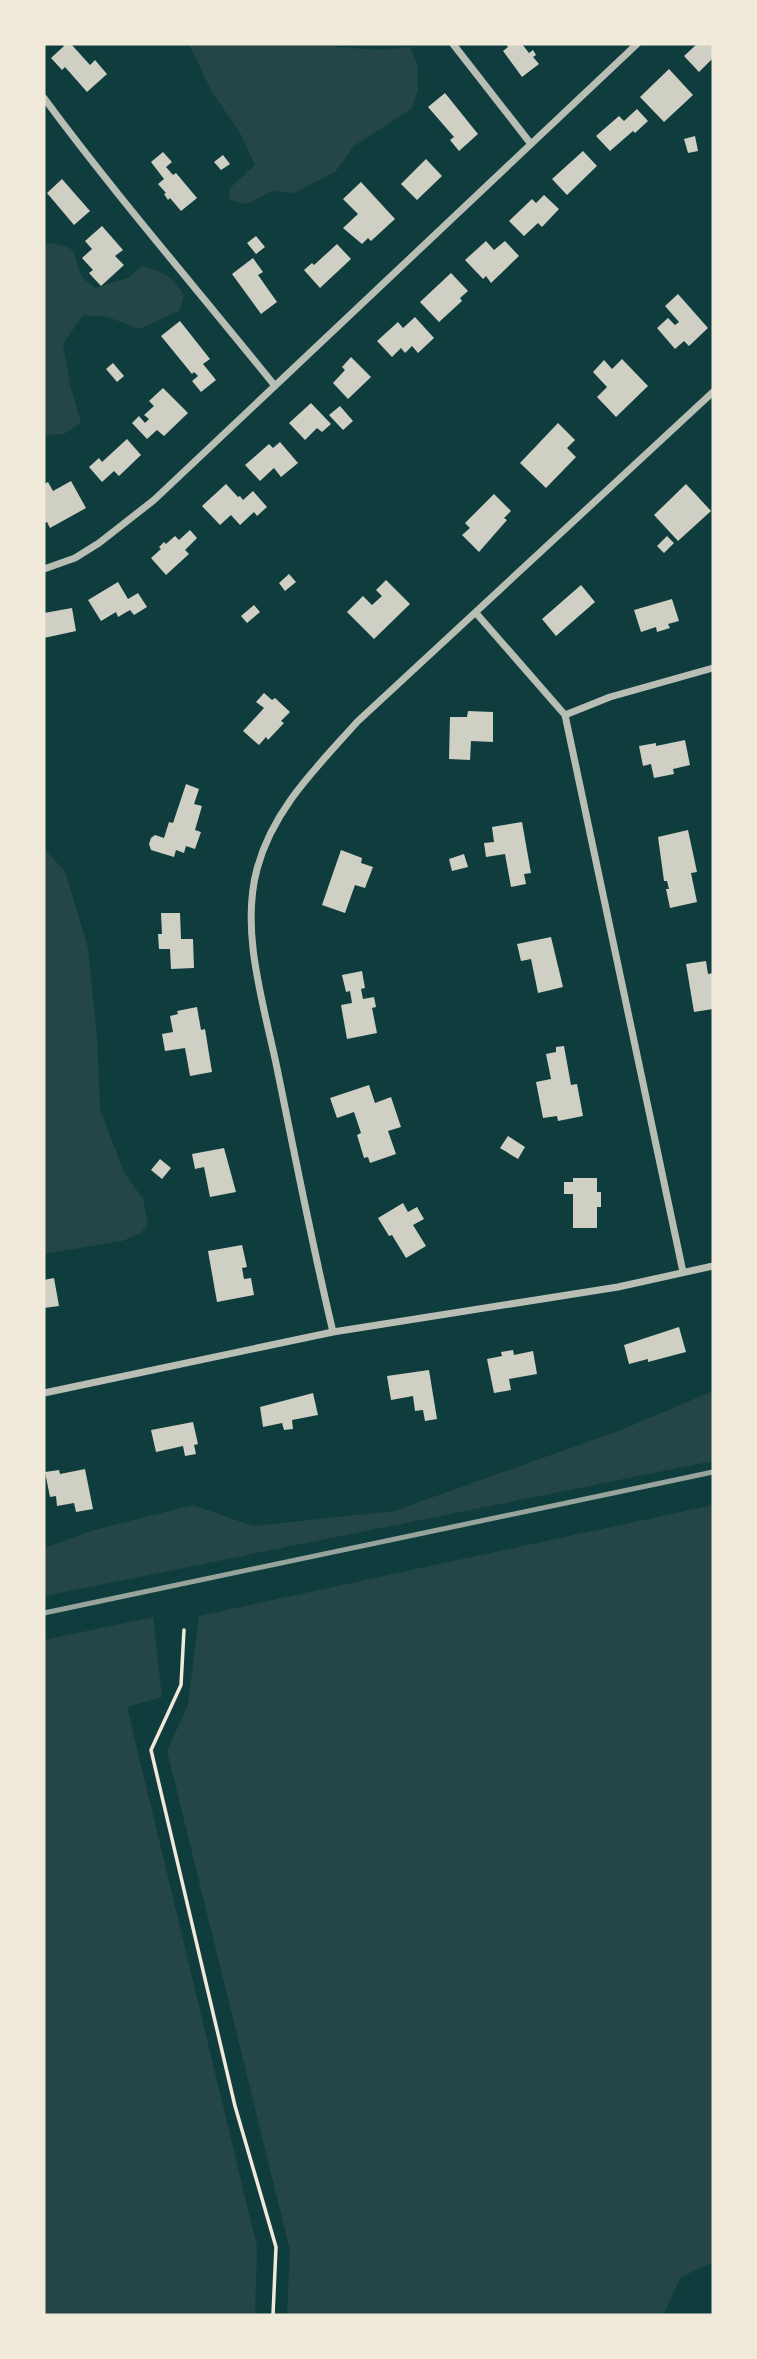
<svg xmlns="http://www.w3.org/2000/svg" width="757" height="2359" font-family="'DM Sans',sans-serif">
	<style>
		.green { fill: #244646 }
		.building { fill: #cfcfc3 }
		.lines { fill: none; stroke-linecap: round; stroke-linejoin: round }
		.path { stroke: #f1e9da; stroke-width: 3.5 }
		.minor { stroke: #b8beb3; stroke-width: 7 }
		.rail { stroke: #97a49c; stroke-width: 5 }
	</style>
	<rect width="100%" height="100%" fill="#0f3d3e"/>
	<path class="green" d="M189 44H331L336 47 382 50 410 47 417 64 418 90 411 109 354 146 335 172 294 193 272 191 247 204 229 200 230 188 255 165 240 133 211 90Z
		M49 243C84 248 69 253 82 276 85 281 91 284 95 288L128 278 142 266C162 271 174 277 184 296L179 311 139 329 108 317 83 315 63 344 70 385 81 422 64 434 44 435V245Z
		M44 849 65 871 88 948 97 1038 100 1109 124 1172 143 1199 148 1224 141 1233 122 1241 44 1254Z
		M713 1391V1461L44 1596V1548L94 1530 193 1505 253 1526 394 1511 621 1430Z
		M713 1505V2262L681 2277 663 2315H287L290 2250 167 1751 188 1705 199 1616Z
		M153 1617 162 1697 127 1707 257 2247 255 2315H44V1640Z"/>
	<path class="building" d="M62 44H71L90 65 95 60 107 74 87 92 65 67 62 70 51 58 64 46Z
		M506 44H522L529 53 533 50 536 55 533 57 539 64 522 77 503 51 508 47Z
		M697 44H713V58L699 72 684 56Z
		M669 69 693 95 664 122 640 97Z
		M445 93 478 134 459 151 450 140 454 137 428 107Z
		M637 109 648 121 635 133 633 131 610 151 596 136 619 116 624 121Z
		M695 136 698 151 688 153 684 139Z
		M583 151 597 166 567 195 552 179Z
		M163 152 172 162 166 167 173 175 176 173 197 198 181 211 170 198 168 200 164 194 166 193 158 184 164 179 151 162Z
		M223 155 230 164 221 170 214 162Z
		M426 159 442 176 417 200 401 184Z
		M62 179 90 211 74 225 47 193Z
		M361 182 395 219 371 241 368 238 362 244 343 228 358 214 343 199Z
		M544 195 559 209 542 227 538 223 524 236 509 221 532 199 536 203Z
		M102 226 123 250 115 256 124 265 101 286 89 273 93 270 82 258 92 249 85 241Z
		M256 236 265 247 256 254 247 243Z
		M486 241 494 250 505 241 519 256 491 283 486 276 483 279 465 260Z
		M337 244 351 259 320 288 304 270 312 263 314 265Z
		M253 258 263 272 258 275 277 302 261 314 232 274Z
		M451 273 468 291 460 298 462 301 439 322 420 302Z
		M678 294 708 328 689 346 684 341 675 349 657 328 668 318 675 325 679 322 665 306Z
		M415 317 434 338 418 353 412 346 405 353 401 348 392 357 377 341 398 322 403 328Z
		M180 321 210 359 203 364 216 380 201 392 192 381 198 376 194 372 192 374 161 336Z
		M351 357 371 377 348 399 333 383 345 370 342 367Z
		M622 359 648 386 616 417 597 397 607 387 593 372 604 360 612 369Z
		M113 363 124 376 117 382 106 369Z
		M163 388 188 413 164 436 157 430 147 439 132 423 139 416 145 423 149 419 144 415 154 406 149 401Z
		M311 403 331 424 322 432 317 428 305 440 289 423Z
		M340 406 353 421 343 430 329 415Z
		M558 423 575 440 567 448 576 457 546 488 520 463Z
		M127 439 141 455 119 476 114 471 102 482 89 467 99 458 102 462Z
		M280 442 298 463 281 477 274 468 260 481 245 465 269 444 273 448Z
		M71 481 86 508 50 528 47 522 44 523V484L48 482 53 491Z
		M226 484 238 497 240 496 243 500 253 491 267 507 257 516 254 512 240 525 231 515 220 525 202 506Z
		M686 484 711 511 678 541 654 515Z
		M494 494 511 511 504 518 507 520 479 552 462 535 470 528 465 523Z
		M190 530 197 538 185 550 189 554 166 575 151 558 161 549 159 547 164 542 166 544 175 536 179 540Z
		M667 536 674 543 664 553 657 546Z
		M289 574 296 582 285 591 279 583Z
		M386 580 410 604 374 639 347 612 363 596 372 605 382 596 376 590Z
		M118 582 128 599 138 593 147 607 134 615 130 610 118 617 116 612 101 621 88 600Z
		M581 585 595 602 556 636 542 619Z
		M672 599 679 621 668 624 670 628 657 632 656 627 641 632 634 610Z
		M254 605 260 612 247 623 241 616Z
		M72 608 76 631 44 638V613Z
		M264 693 272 700 275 698 290 712 281 721 284 723 268 740 266 737 259 745 243 731 264 708 256 702Z
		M468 711 493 712V742L471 741 470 760 449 759 450 717H467Z
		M685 740 690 765 673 769 674 774 654 778 651 764 643 766 639 746 656 743V746Z
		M186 784 199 789 194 804 202 806 195 830 201 832 195 849 186 846 184 853 176 850 174 857 151 850 149 844 151 838 155 835 164 838 169 822 173 823Z
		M522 822 531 873 524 874 526 884 511 887 505 854 486 857 484 843 494 842 492 827Z
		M688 830 697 872 691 873 697 902 670 908 666 889H669L667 881H664L658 837Z
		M341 850 362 858 361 863 373 867 365 888 355 885 345 913 322 905Z
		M464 854 468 867 452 871 449 859Z
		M161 913H180L181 939H193L194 968 171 969 170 949H159L158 934H162Z
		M551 937 563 987 538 993 531 959 521 961 517 944Z
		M706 961 708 974 713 973V1009L694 1012 686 964Z
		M362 971 365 988 361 989 363 999 374 997 376 1007 372 1008 377 1033 347 1039 341 1005 352 1003 350 991 346 992 342 975Z
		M197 1007 201 1030 205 1029 212 1072 190 1076 185 1048 165 1051 162 1034 173 1032 170 1016 178 1014 177 1011Z
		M564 1046 571 1085 577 1084 583 1116 558 1121 557 1116 543 1118 536 1082 551 1079 546 1054 556 1052V1047Z
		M369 1085 375 1103 391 1097 401 1127 388 1131 396 1154 370 1163 368 1157 364 1158 357 1135 361 1133 354 1112 337 1118 330 1098Z
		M508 1136 525 1147 518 1159 500 1148Z
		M224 1148 236 1192 210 1197 204 1167 195 1169 192 1154Z
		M160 1159 171 1168 162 1179 151 1170Z
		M573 1178H597V1192H601V1207H597V1228H573V1194H564V1182H573Z
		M403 1203 408 1212 417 1207 424 1219 413 1225 426 1246 406 1258 392 1235 389 1236 378 1218Z
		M242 1245 247 1267 242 1268 244 1279 251 1278 254 1295 217 1302 208 1251Z
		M54 1278 59 1306 44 1308V1280Z
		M679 1327 686 1352 648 1362V1359L629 1364 624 1345Z
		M513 1350 514 1355 533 1351 537 1374 509 1379 511 1390 494 1393 487 1359 502 1356 501 1352Z
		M429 1370 437 1419 425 1421 423 1410 415 1411 413 1396 391 1400 387 1376Z
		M313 1393 318 1415 292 1420 293 1429 284 1430 282 1423 263 1427 260 1407Z
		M193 1422 198 1444 194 1445 196 1454 185 1456 183 1446 156 1452 151 1430Z
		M85 1469 93 1509 76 1512 74 1503 57 1506 56 1496 50 1497 45 1472 59 1470 60 1474Z"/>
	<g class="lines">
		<path class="path" d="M184 1630 181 1685 151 1750 235 2106 276 2247 273 2315"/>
		<path class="minor" d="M453 44 531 144
			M44 98C117 197 198 290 275 386
			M44 569 75 558 99 543 154 500 637 44
			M476 613 565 715 610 697 713 668
			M565 715 683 1272
			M333 1332C312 1244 295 1156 277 1068 264 1005 240 932 257 869 273 809 317 767 357 722L713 392
			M44 1393 333 1332 618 1287 713 1266"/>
		<path class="rail" d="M44 1613 713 1472"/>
	</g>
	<rect width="757" height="2359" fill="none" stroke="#f1e9da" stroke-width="91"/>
</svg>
